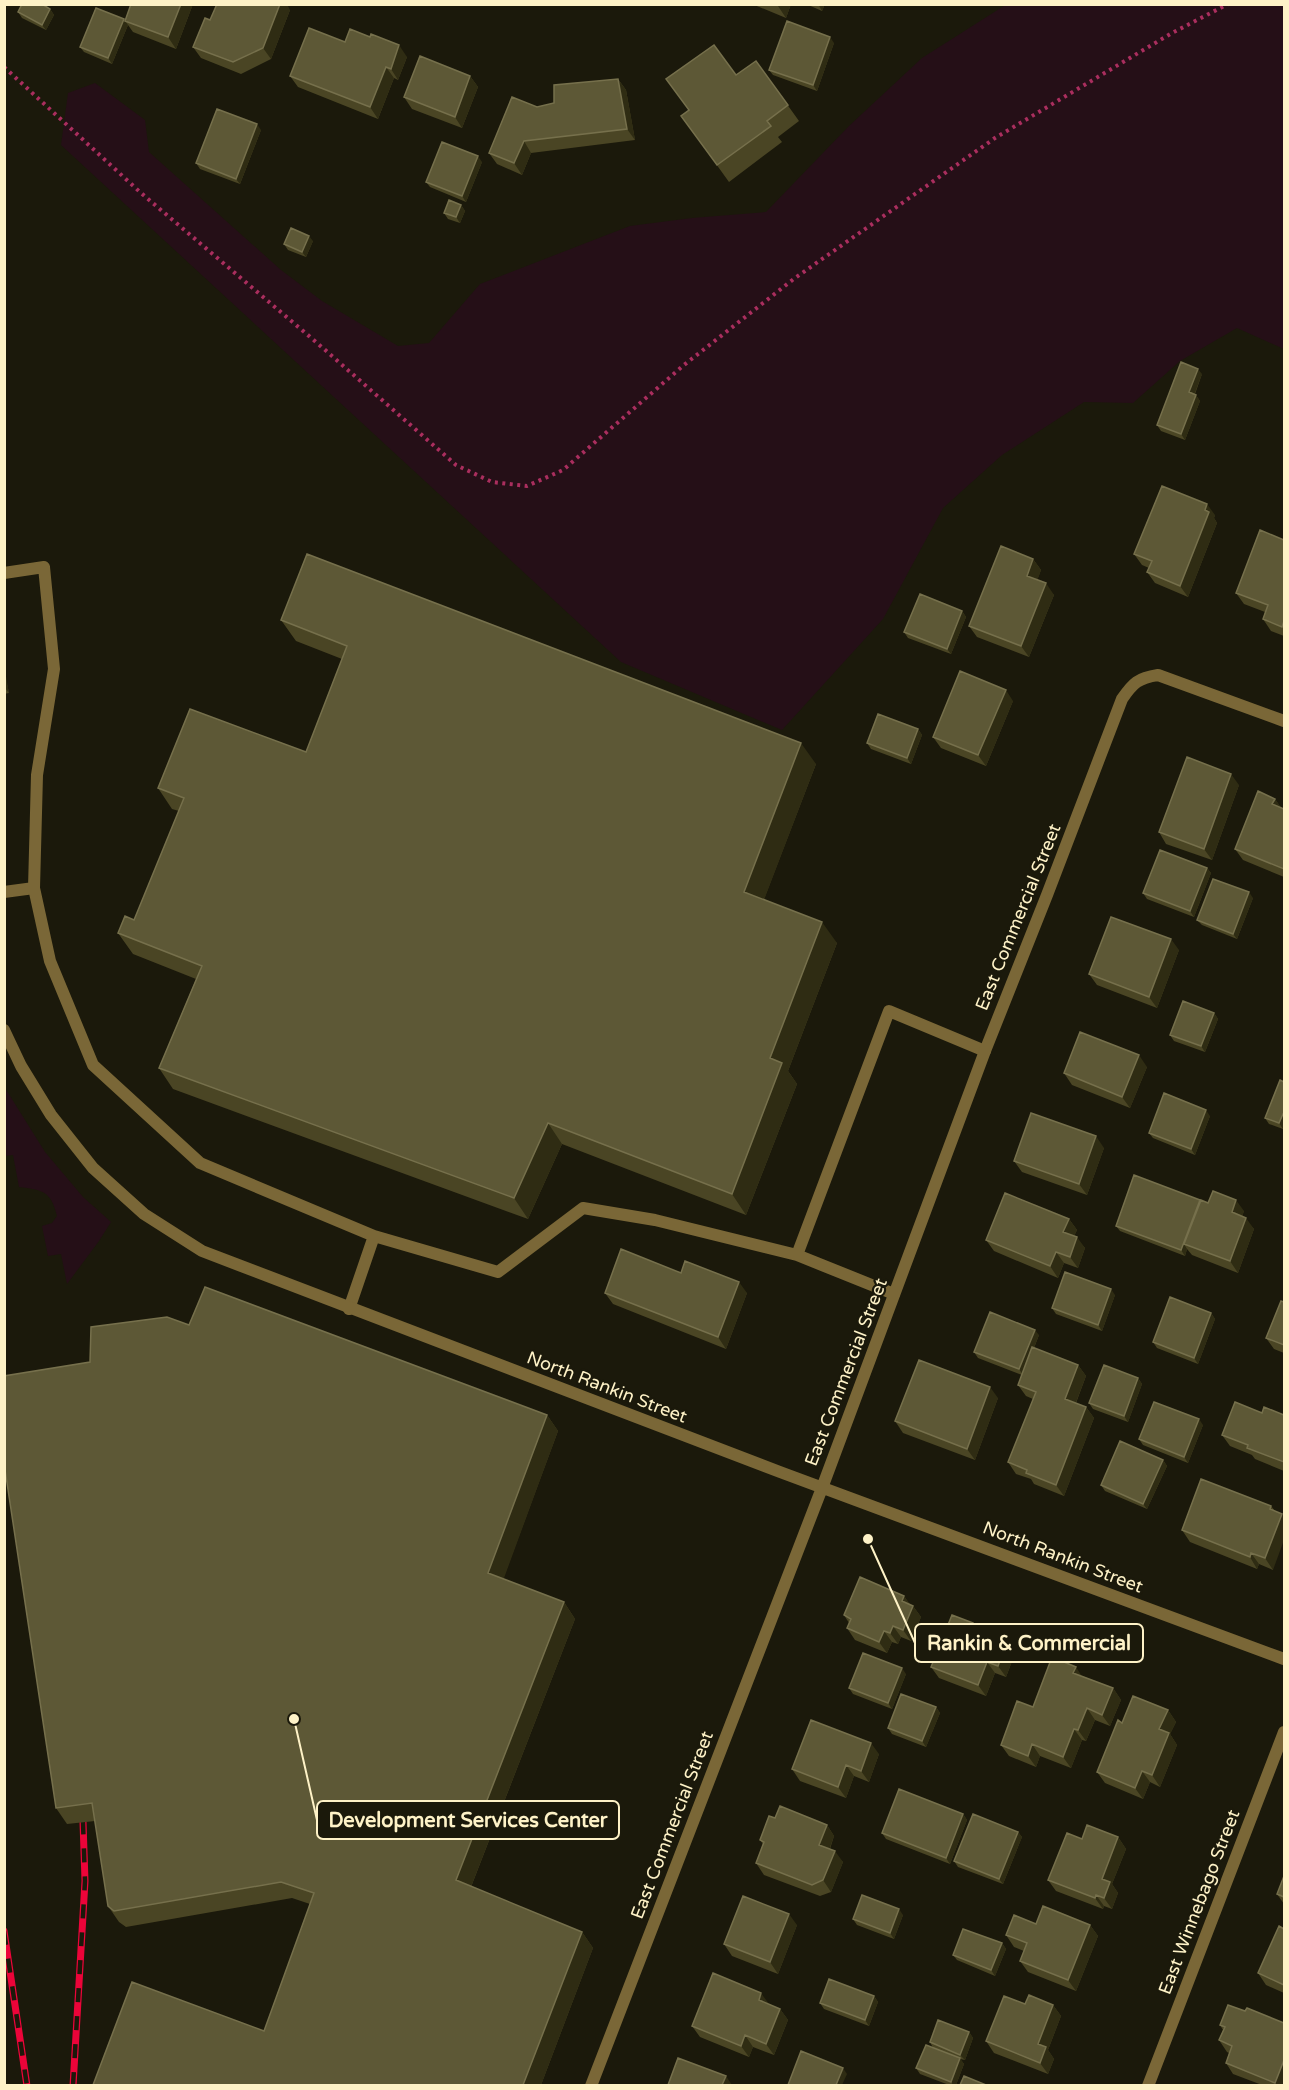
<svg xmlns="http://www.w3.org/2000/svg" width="1289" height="2090" font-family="'Varela Round',sans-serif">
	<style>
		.green { fill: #250f17 }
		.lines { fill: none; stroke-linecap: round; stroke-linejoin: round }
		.path { stroke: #aa2e5e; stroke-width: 4; stroke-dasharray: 3 4.5; stroke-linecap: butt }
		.service { stroke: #7a6737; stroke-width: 12 }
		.minor { stroke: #7a6737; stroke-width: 12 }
		.rail-casing { stroke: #ec0439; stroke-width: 7 }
		.rail { stroke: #1b190b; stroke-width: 4.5; stroke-dasharray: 14; stroke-linecap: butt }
		.wall { fill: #4a4524 }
		.shaded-wall { fill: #2f2c13 }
		.building { fill: #5d5836; stroke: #76704c; stroke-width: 1.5 }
		.labels { text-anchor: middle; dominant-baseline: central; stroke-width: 4.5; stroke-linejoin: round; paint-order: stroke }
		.street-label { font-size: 18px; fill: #fef2c7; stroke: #1b190b }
		.leader { fill: none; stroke: #fef2c7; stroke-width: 2 }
		.callout-dot { fill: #fef2c7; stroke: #1b190b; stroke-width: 2 }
		.callout { fill: #1b190b; stroke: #fef2c7; stroke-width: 2 }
		.callout-label { font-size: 20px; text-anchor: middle; font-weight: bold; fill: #fef2c7 }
	</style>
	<rect width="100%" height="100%" fill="#1b190b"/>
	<path class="green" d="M1007 4 1284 5V349L1237 328 1180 361 1133 403 1084 402 1002 455 943 508 883 619 782 730 621 662 61 145 68 93 95 83 145 120 149 152 281 270 322 301 398 346 429 343 480 284 630 226 692 218 766 212 849 126 922 58Z
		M5 1088 45 1152 83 1197 111 1222 99 1241 67 1284 61 1254 48 1256 42 1226 52 1223 57 1216C51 1191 43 1190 19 1187L13 1155 5 1156Z"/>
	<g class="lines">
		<path class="path" d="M4 67 141 193 316 342 456 465 492 482 527 486 563 470 684 365 795 278 995 138 1172 33 1228 4"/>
		<path class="service" d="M4 573 44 567 54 669 37 775 34 888
			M4 892 34 888 50 961 93 1065 200 1163 374 1236
			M894 1294 797 1255 889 1011 985 1051
			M349 1309 374 1236 498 1272 583 1208 655 1220 797 1255"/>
		<path class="minor" d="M4 1030 21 1066 51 1115 93 1168 144 1214 202 1251 780 1472 1284 1659
			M591 2086 822 1488 985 1051 1047 895 1122 699C1133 683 1138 678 1158 675L1284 721
			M1148 2086 1284 1732"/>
		<g class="rail-casing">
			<path id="rail" d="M4 1931 27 2086
				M73 2086 85 1881 83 1822"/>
		</g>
		<use href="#rail" class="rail"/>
	</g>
	<path class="wall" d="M131 4H193L176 49 133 32 128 25 112 64 84 52 80 47 125 21Z
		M752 4H791L786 18Z
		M806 4H825L822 11Z
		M50 9 54 15 46 30 22 18 18 12Z
		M290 10 271 59 241 74 201 58 193 47 210 20Z
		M345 42 407 57 398 80 394 78 378 119 298 87 290 76Z
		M834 43 817 91 773 75 769 70Z
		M756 61 799 121 778 137 782 142 729 182 693 132 736 75Z
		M470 76 478 87 462 128 412 109 404 97Z
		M618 79 626 90 635 140 531 153 522 175 497 164 489 153 537 107 554 103Z
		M261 130 240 184 200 169 196 163Z
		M482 162 466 202 430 187 426 182Z
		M461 205 465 211 460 223 448 219 444 213Z
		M313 241 306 257 288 250 284 244Z
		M1202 374 1195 394 1200 401 1185 440 1161 431 1157 425Z
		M1215 515 1214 518 1217 523 1188 597 1155 583 1147 572 1149 568 1142 565 1134 554Z
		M1284 540V636L1271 631 1263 619 1265 612 1244 604 1236 593Z
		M1033 559 1041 570 1037 580 1054 595 1029 657 977 637 969 626Z
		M962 611 966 617 951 654 908 638 904 632Z
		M281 620 816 764 764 899 837 943 788 1071 797 1084 746 1215 562 1144 528 1219 173 1089 159 1068 196 979 133 954 118 933 134 920 179 811 172 809 158 788 306 752 342 659 296 641Z
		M4 671 9 693 4 694Z
		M1013 701 986 766 941 748 933 737Z
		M918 729 922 735 911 764 871 749 867 743Z
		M1239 785 1212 860 1166 844 1159 832Z
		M1275 799 1281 808 1284 809V877L1243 860 1235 849Z
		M1207 868 1211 873 1194 917 1147 899 1143 893Z
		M1253 898 1237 939 1202 925 1197 920Z
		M1179 950 1157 1008 1097 985 1089 974Z
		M1214 1013 1218 1019 1205 1052 1174 1041 1170 1035Z
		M1147 1067 1130 1108 1072 1085 1064 1073Z
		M1284 1082V1126L1283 1129 1269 1124 1265 1118Z
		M1210 1116 1195 1155 1153 1138 1149 1133Z
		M1104 1148 1087 1195 1022 1172 1014 1161Z
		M1200 1200 1208 1203 1244 1211 1242 1216 1254 1229 1238 1273 1192 1255 1187 1249 1185 1256 1120 1231 1116 1226Z
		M1069 1219 1077 1230 1074 1236 1085 1248 1078 1268 1064 1263 1058 1278 994 1251 986 1240Z
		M681 1273 747 1293 726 1349 613 1304 605 1293Z
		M1115 1295 1102 1331 1056 1314 1052 1308Z
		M1284 1302V1353L1274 1349 1266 1338Z
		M1211 1313 1215 1319 1198 1364 1157 1348 1153 1342Z
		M189 1325 547 1415 558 1431 503 1579 564 1602 575 1619 471 1887 582 1932 593 1948 541 2085H93L264 2031 310 1904 292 1898 126 1927 119 1922 108 1906 95 1821 67 1824 56 1808 90 1362Z
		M1039 1335 1034 1348 1078 1365 1086 1376 1076 1403 1086 1407 1094 1418 1064 1496 1034 1484 1031 1479 1016 1474 1008 1462 1033 1399 1026 1396 1018 1385 1022 1375 978 1358 974 1352Z
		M1138 1378 1142 1384 1128 1422 1093 1409 1089 1403Z
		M998 1398 975 1460 903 1433 895 1421Z
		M1262 1413 1284 1415V1471L1255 1459 1252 1455 1230 1446 1222 1435Z
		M1203 1425 1188 1463 1143 1445 1139 1439Z
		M1163 1460 1167 1466 1147 1509 1105 1491 1101 1485Z
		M1271 1506 1275 1511 1273 1570 1259 1564 1257 1569 1190 1542 1182 1530Z
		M904 1596 910 1605 913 1606 921 1617 911 1641 901 1637 898 1644 892 1642 887 1653 855 1640 847 1628 849 1623 844 1615Z
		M981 1634V1635L1006 1645 1014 1656 1006 1677 995 1673 986 1696 939 1678 931 1667Z
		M906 1674 892 1709 853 1694 849 1688Z
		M1082 1676 1113 1688 1121 1700 1110 1726 1095 1720 1086 1741 1082 1740 1071 1768 1040 1756 1036 1767 1009 1756 1001 1745 1033 1707Z
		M936 1707 940 1713 926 1747 892 1734 888 1728Z
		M1168 1710 1176 1722 1170 1734 1177 1745 1160 1787 1150 1782 1143 1799 1105 1783 1097 1772 1122 1723Z
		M879 1754 869 1782 854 1776 846 1798 800 1781 792 1769Z
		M963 1814 967 1820 950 1864 886 1839 882 1833Z
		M775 1818 827 1825 834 1836 830 1849 843 1862 831 1892 820 1896 764 1875 756 1863 763 1844 760 1840Z
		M1018 1832 1022 1837 1003 1884 958 1867 954 1861Z
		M1118 1837 1126 1849 1112 1884 1118 1893 1112 1909 1104 1906 1103 1909 1056 1891 1048 1880 1082 1839Z
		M1284 1876V1904L1277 1894Z
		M903 1915 894 1939 857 1925 853 1919Z
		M1036 1924 1090 1925 1098 1936 1076 1991 1028 1972 1020 1961 1024 1951 1014 1947 1006 1935Z
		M797 1925 778 1974 732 1956 724 1944Z
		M1284 1929V1993L1266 1985 1258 1973Z
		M1002 1943 1006 1949 995 1976 957 1960 953 1955Z
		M874 1996 878 2002 869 2026 824 2009 820 2003Z
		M769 2004 780 2009 788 2020 774 2055 753 2047 749 2057 700 2037 692 2026Z
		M1025 2004 1053 2005 1061 2016 1048 2050 1054 2059 1048 2074 994 2053 986 2041Z
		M1228 2005 1284 2085H1262L1233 2074 1226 2063 1229 2053 1227 2052 1219 2040 1223 2030 1220 2025Z
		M969 2032 973 2038 965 2060 960 2059 964 2064 956 2085H949L920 2074 916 2068 933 2048 930 2042Z"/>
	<path class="shaded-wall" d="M181 4H193L176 49 168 37Z
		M280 4H287L290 10 271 59 263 48Z
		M779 4H791L786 18 778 6Z
		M818 4H825L822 11Z
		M50 9 54 15 46 30 42 25Z
		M124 19 128 25 112 64 108 58Z
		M830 37 834 43 817 91 813 85Z
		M399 45 407 57 398 80 391 69Z
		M386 67 394 78 378 119 370 107Z
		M470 76 478 87 462 128 455 117Z
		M618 79 626 90 635 140 627 129Z
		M257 124 261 130 240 184 236 179Z
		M524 141 531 153 522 175 514 163Z
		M478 156 482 162 466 202 462 196Z
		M461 205 465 211 460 223 456 217Z
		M309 236 313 241 306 257 302 252Z
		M1198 369 1202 374 1193 398 1189 392Z
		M1196 395 1200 401 1185 440 1181 434Z
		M1207 504 1215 515 1214 518 1217 523 1188 597 1180 586Z
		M1033 559 1041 570 1035 587 1027 576Z
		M1046 583 1054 595 1029 657 1021 646Z
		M962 611 966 617 951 654 947 649Z
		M4 671H5L9 693 5 688Z
		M1006 690 1013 701 986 766 978 755Z
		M918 729 922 735 911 764 907 758Z
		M801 743 816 764 759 913 744 892Z
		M1231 774 1239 785 1212 860 1204 849Z
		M1275 799 1283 810 1272 804Z
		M1207 868 1211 873 1194 917 1190 911Z
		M1249 892 1253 898 1237 939 1233 934Z
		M822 922 837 943 788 1071 797 1084 746 1215 732 1194 770 1058Z
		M1171 939 1179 950 1157 1008 1149 997Z
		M1214 1013 1218 1019 1205 1052 1201 1046Z
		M1139 1055 1147 1067 1130 1108 1122 1097Z
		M1206 1110 1210 1116 1195 1155 1191 1149Z
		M1283 1114 1284 1117V1126L1283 1129 1279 1123Z
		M548 1123 562 1144 528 1219 514 1198Z
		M1096 1136 1104 1148 1087 1195 1079 1184Z
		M1200 1200 1204 1206 1184 1244 1187 1249 1185 1256 1181 1250Z
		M1236 1200 1244 1211 1240 1224 1232 1212Z
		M1246 1218 1254 1229 1238 1273 1230 1261Z
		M1069 1219 1077 1230 1071 1243 1063 1232Z
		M1077 1237 1085 1248 1078 1268 1070 1257Z
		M1056 1252 1064 1263 1058 1278 1050 1266Z
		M739 1282 747 1293 726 1349 718 1337Z
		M1111 1289 1115 1295 1102 1331 1098 1325Z
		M1211 1313 1215 1319 1198 1364 1194 1358Z
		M1035 1330 1039 1335 1023 1375 1019 1369Z
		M1078 1365 1086 1376 1073 1410 1065 1399Z
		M1138 1378 1142 1384 1128 1422 1124 1416Z
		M990 1387 998 1398 975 1460 967 1449Z
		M1086 1407 1094 1418 1064 1496 1056 1485Z
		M547 1415 558 1431 500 1589 488 1573Z
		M1199 1419 1203 1425 1188 1463 1184 1457Z
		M1163 1460 1167 1466 1147 1509 1143 1504Z
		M1282 1514 1284 1517V1540L1273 1570 1265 1558Z
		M1251 1553 1259 1564 1257 1569 1250 1557Z
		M904 1596 912 1607 902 1601Z
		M564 1602 575 1619 467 1897 456 1880Z
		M913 1606 921 1617 911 1641 903 1630Z
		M973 1623 981 1634 978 1642 970 1631Z
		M893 1626 901 1637 898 1644 890 1633Z
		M884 1631 892 1642 887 1653 879 1642Z
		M1006 1645 1014 1656 1006 1677 998 1666Z
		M987 1662 995 1673 986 1696 978 1685Z
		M1076 1667 1083 1678 1073 1673Z
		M902 1668 906 1674 892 1709 888 1703Z
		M1113 1688 1121 1700 1110 1726 1102 1715Z
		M936 1707 940 1713 926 1747 922 1741Z
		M1087 1708 1095 1720 1086 1741 1078 1730Z
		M1168 1710 1176 1722 1170 1734 1177 1745 1160 1787 1152 1775 1159 1729Z
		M1074 1729 1082 1740 1071 1768 1063 1757Z
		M871 1743 879 1754 869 1782 861 1771Z
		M1032 1744 1040 1756 1036 1767 1028 1756Z
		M846 1765 854 1776 846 1798 838 1787Z
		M1142 1771 1150 1782 1143 1799 1135 1788Z
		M963 1814 967 1820 950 1864 946 1858Z
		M827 1825 834 1836 827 1856 819 1845Z
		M1018 1832 1022 1837 1003 1884 999 1879Z
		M1118 1837 1126 1849 1112 1884 1118 1893 1112 1909 1104 1898 1102 1879Z
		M835 1851 843 1862 831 1892 823 1880Z
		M1096 1895 1104 1906 1103 1909 1095 1898Z
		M899 1909 903 1915 894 1939 890 1933Z
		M789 1914 797 1925 778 1974 770 1962Z
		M1090 1925 1098 1936 1076 1991 1068 1980Z
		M582 1932 593 1948 541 2085H523Z
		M1002 1943 1006 1949 995 1976 991 1970Z
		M761 1993 769 2004 766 2012 759 2000Z
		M874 1996 878 2002 869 2026 865 2020Z
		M1053 2005 1061 2016 1048 2050 1054 2059 1048 2074 1040 2063 1038 2044Z
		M780 2009 788 2020 774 2055 766 2044Z
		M969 2032 973 2038 965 2060 960 2055Z
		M745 2035 753 2047 749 2057 741 2046Z
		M960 2058 964 2064 956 2085H953L951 2082Z
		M1284 2060V2085H1277L1275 2083Z
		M843 2068 847 2074 842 2085H836Z
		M726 2076 732 2085H722Z"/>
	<path class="building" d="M22 4H42L50 9 42 25 18 12Z
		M131 4H181L168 37 125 21Z
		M217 4H280L263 48 233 62 193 47 205 18 210 20Z
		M96 8 124 19 108 58 80 47Z
		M787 21 830 37 813 85 769 70Z
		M309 28 345 42 350 29 370 37 371 34 399 45 391 69 386 67 370 107 290 76Z
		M714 45 736 75 756 61 788 105 767 121 771 126 717 165 681 116 689 110 666 79Z
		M420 56 470 76 455 117 404 97Z
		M618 79 627 129 524 141 514 163 489 153 512 97 537 107 554 103V85Z
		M217 109 257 124 236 179 196 163Z
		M442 142 478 156 462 196 426 182Z
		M449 200 461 205 456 217 444 213Z
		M291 228 309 236 302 252 284 244Z
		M1181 362 1198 369 1189 392 1196 395 1181 434 1157 425Z
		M1162 486 1207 504 1205 510 1209 512 1180 586 1147 572 1152 561 1134 554Z
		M1260 530 1284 540V621L1282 627 1263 619 1268 605 1236 593Z
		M1001 546 1033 559 1027 576 1046 583 1021 646 969 626Z
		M307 554 801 743 744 892 822 922 770 1058 782 1063 732 1194 548 1123 514 1198 159 1068 202 966 118 933 125 916 134 920 184 798 158 788 190 709 306 752 347 646 281 620Z
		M920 594 962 611 947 649 904 632Z
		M960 671 1006 690 978 755 933 737Z
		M878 714 918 729 907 758 867 743Z
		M1187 757 1231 774 1204 849 1159 832Z
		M1258 791 1275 799 1272 804 1284 809V869L1235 849Z
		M1160 850 1207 868 1190 911 1143 893Z
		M1213 879 1249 892 1233 934 1197 920Z
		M1111 917 1171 939 1149 997 1089 974Z
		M1183 1001 1214 1013 1201 1046 1170 1035Z
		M1080 1032 1139 1055 1122 1097 1064 1073Z
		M1280 1080 1284 1082V1115L1283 1114 1279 1123 1265 1118Z
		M1164 1093 1206 1110 1191 1149 1149 1133Z
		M1031 1113 1096 1136 1079 1184 1014 1161Z
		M1134 1175 1200 1200 1181 1250 1116 1226Z
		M1213 1191 1236 1200 1232 1212 1246 1218 1230 1261 1184 1244 1201 1200 1208 1203Z
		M1005 1193 1069 1219 1063 1232 1077 1237 1070 1257 1056 1252 1050 1266 986 1240Z
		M621 1249 681 1273 685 1261 739 1282 718 1337 605 1293Z
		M1065 1272 1111 1289 1098 1325 1052 1308Z
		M205 1287 547 1415 488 1573 564 1602 456 1880 582 1932 523 2085H93L132 1982 264 2031 314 1893 281 1882 114 1911 108 1906 92 1803 56 1808 4 1463V1376L90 1362 91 1327 167 1317 189 1325Z
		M1170 1297 1211 1313 1194 1358 1153 1342Z
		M1281 1301 1284 1302V1345L1266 1338Z
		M990 1312 1035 1330 1019 1369 974 1352Z
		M1032 1347 1078 1365 1065 1399 1086 1407 1056 1485 1026 1473 1027 1470 1008 1462 1036 1392 1018 1385Z
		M919 1360 990 1387 967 1449 895 1421Z
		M1104 1365 1138 1378 1124 1416 1089 1403Z
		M1154 1402 1199 1419 1184 1457 1139 1439Z
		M1235 1402 1262 1413 1264 1407 1284 1415V1462L1247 1448 1248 1445 1222 1435Z
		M1120 1441 1163 1460 1143 1504 1101 1485Z
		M1201 1479 1271 1506 1270 1509 1282 1514 1265 1558 1251 1553 1250 1557 1182 1530Z
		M860 1577 904 1596 902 1601 913 1606 903 1630 893 1626 890 1633 884 1631 879 1642 847 1628 851 1619 844 1615Z
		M952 1615 973 1623 970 1631 1006 1645 998 1666 987 1662 978 1685 931 1667Z
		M863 1653 902 1668 888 1703 849 1688Z
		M1052 1657 1076 1667 1073 1673 1113 1688 1102 1715 1087 1708 1078 1730 1074 1729 1063 1757 1032 1744 1028 1756 1001 1745 1017 1701 1033 1707Z
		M901 1694 936 1707 922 1741 888 1728Z
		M1133 1696 1168 1710 1159 1729 1169 1733 1152 1775 1142 1771 1135 1788 1097 1772 1118 1720 1122 1723Z
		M811 1720 871 1743 861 1771 846 1765 838 1787 792 1769Z
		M899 1789 963 1814 946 1858 882 1833Z
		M780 1806 827 1825 819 1845 835 1851 823 1880 812 1885 756 1863 764 1842 760 1840 769 1816 775 1818Z
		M973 1814 1018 1832 999 1879 954 1861Z
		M1087 1825 1118 1837 1102 1879 1110 1882 1104 1898 1096 1895 1095 1898 1048 1880 1067 1833 1082 1839Z
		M1284 1876V1897L1277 1894Z
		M862 1895 899 1909 890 1933 853 1919Z
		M743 1896 789 1914 770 1962 724 1944Z
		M1043 1906 1090 1925 1068 1980 1020 1961 1027 1943 1006 1935 1014 1915 1036 1924Z
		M1279 1926 1284 1929V1985L1258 1973Z
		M963 1929 1002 1943 991 1970 953 1955Z
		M713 1973 761 1993 759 2000 780 2009 766 2044 745 2035 741 2046 692 2026Z
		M829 1979 874 1996 865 2020 820 2003Z
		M1029 1995 1053 2005 1038 2044 1046 2047 1040 2063 986 2041 1004 1996 1025 2004Z
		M1228 2005 1245 2011 1247 2008 1284 2023V2060L1275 2083 1226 2063 1232 2046 1219 2040 1225 2027 1220 2025Z
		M938 2020 969 2032 960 2055 930 2042Z
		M926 2045 960 2058 951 2082 916 2068Z
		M801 2051 843 2068 836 2085H788Z
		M678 2058 726 2076 722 2085H668Z
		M964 2076 986 2085H960Z"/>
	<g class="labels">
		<g class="street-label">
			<text transform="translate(1018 917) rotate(-68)">East Commercial Street</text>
			<text transform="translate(846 1372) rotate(-69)">East Commercial Street</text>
			<text transform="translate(607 1387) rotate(21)">North Rankin Street</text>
			<text transform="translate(1063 1557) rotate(21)">North Rankin Street</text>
			<text transform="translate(672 1825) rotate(-69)">East Commercial Street</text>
			<text transform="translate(1199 1902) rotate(-69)">East Winnebago Street</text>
		</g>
	</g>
	<path class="leader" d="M868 1539L915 1643M294 1719L317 1820"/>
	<g class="callout-dot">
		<circle cx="868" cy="1539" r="6"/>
		<circle cx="294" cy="1719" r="6"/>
	</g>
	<g class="callout">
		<rect x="915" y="1624" width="228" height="38" rx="6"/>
		<rect x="317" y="1801" width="302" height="38" rx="6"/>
	</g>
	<g class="callout-label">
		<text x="1029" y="1650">Rankin &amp; Commercial</text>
		<text x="468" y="1827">Development Services Center</text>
	</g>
	<rect width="1289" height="2090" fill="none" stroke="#fef2c7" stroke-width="12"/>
</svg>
